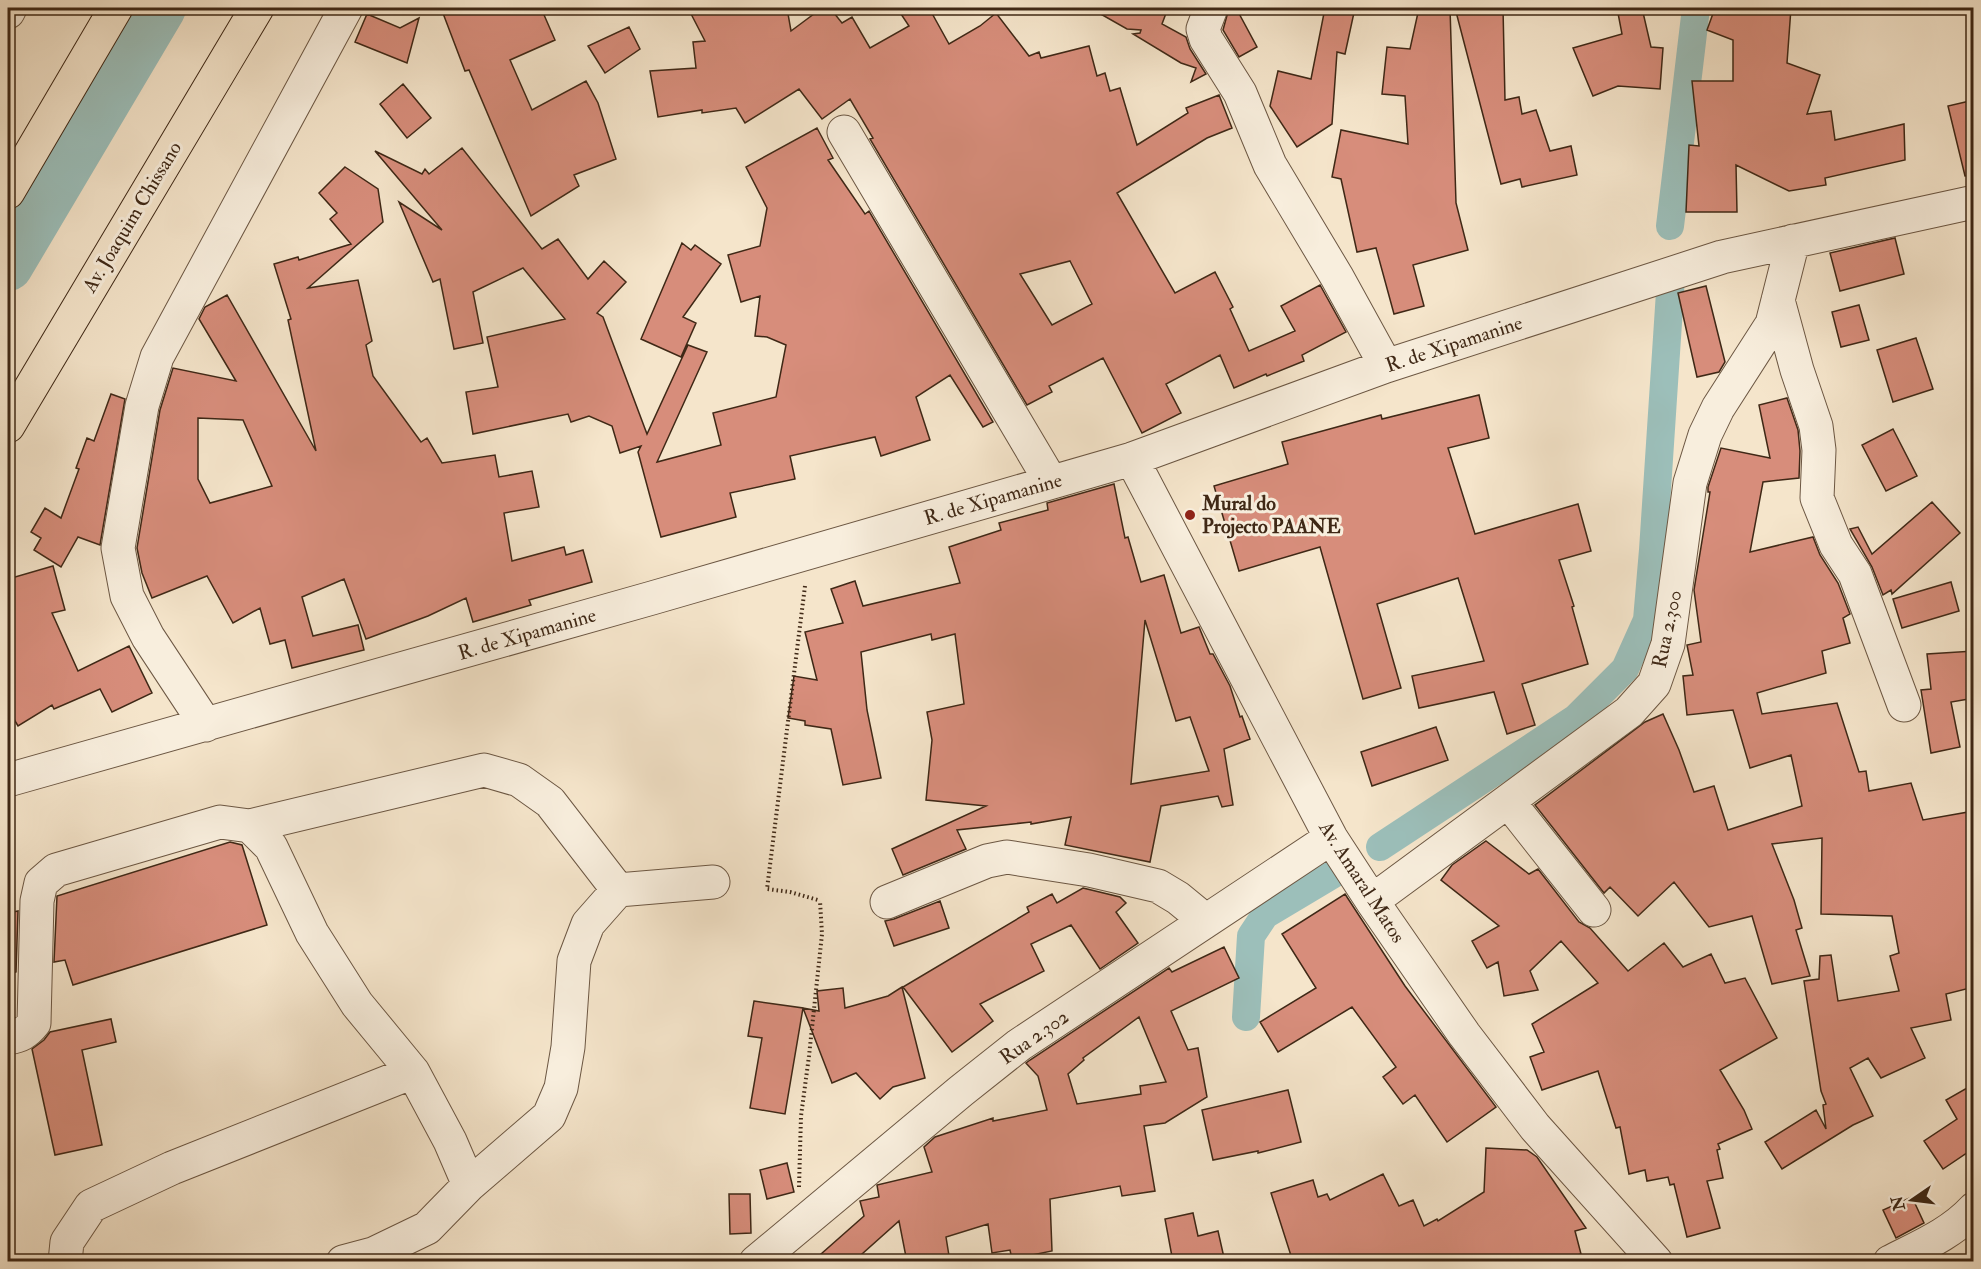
<svg xmlns="http://www.w3.org/2000/svg" width="1981" height="1269" font-family="'IM FELL Double Pica',serif">
	<style>
		.lines { fill: none; stroke-linecap: round; stroke-linejoin: round }
		.canal { stroke: #9cbfba; stroke-width: 28 }
		.river { stroke: #9cbfba; stroke-width: 50 }
		.building { fill: #d78d7b; stroke: #3f2816; stroke-width: 1.5; fill-rule: evenodd }
		.minor-casing { stroke: #6c5743; stroke-width: 35 }
		.major-casing { stroke: #3f2816; stroke-width: 35 }
		.path { stroke: #3f2816; stroke-width: 4; stroke-dasharray: 1.5 3; stroke-linecap: butt }
		.minor { stroke: #f8eedd; stroke-width: 33 }
		.major { stroke: #f5e5cb; stroke-width: 33 }
		.poi-dot { fill: #8f2418; stroke: #f8eedd; stroke-width: 2 }
		.labels { text-anchor: middle; dominant-baseline: central; stroke-width: 6; stroke-linejoin: round; paint-order: stroke }
		.street-label { font-size: 20px; fill: #3f2816; stroke: #f8eedd }
		.poi-label { font-size: 20px; font-weight: bold; fill: #3f2816; stroke: #f8eedd; text-anchor: start }
	</style>
	<rect width="100%" height="100%" fill="#f5e5cb"/>
	<filter id="stains"><feTurbulence type="fractalNoise" baseFrequency=".00333" numOctaves="4"/><feColorMatrix values="0 0 0 0 .2 0 0 0 0 .09 0 0 0 0 .02 0 0 0 .5 -.17"/></filter>
	<radialGradient id="worn" r=".72"><stop offset=".6" stop-color="#630" stop-opacity="0"/><stop offset="1" stop-color="#630" stop-opacity=".3"/></radialGradient>
	<g class="lines">
		<path class="canal" d="M1670 226 1696 8
			M1380 847 1576 718 1625 669 1647 620 1653 550 1671 277
			M1246 1017 1251 936 1265 915 1332 875"/>
		<path class="river" d="M8 266 161 8"/>
	</g>
	<path class="building" d="M441 8H541L555 40 510 60 532 110 586 81 598 103 616 159 574 175 579 186 531 216 469 70 465 71Z
		M688 8H787L791 31 822 8H830L842 23 852 17 870 48 909 26 897 8H929L949 44 980 26 996 13 1029 56 1039 52 1041 58 1089 46 1097 76 1105 73 1110 91 1120 88 1137 145 1188 113 1186 108 1219 95 1232 128 1207 138 1117 193 1175 293 1215 272 1233 307 1230 309 1249 351 1295 331 1281 306 1320 285 1346 332 1302 355 1304 361 1267 376 1266 374 1234 388 1220 355 1166 384 1181 413 1142 433 1103 358 1049 386 1052 392 1027 405 870 139 873 138 850 99 822 119 799 89 745 123 736 108 702 113V110L658 117 650 71 696 68 693 42 705 41ZM1070 261 1092 304 1052 325 1020 274Z
		M1090 8H1168L1162 24 1186 37 1190 49 1206 74 1191 82 1196 68 1181 63 1133 34 1140 33 1141 30 1127 29Z
		M1229 8H1236L1257 47 1239 57 1223 30Z
		M1325 8H1355L1345 54 1337 52 1332 124 1297 147 1270 106 1278 71 1311 79Z
		M1419 8H1450L1456 203 1468 250 1413 265 1424 306 1394 314 1376 248 1357 252 1341 179 1332 177 1341 130 1408 144 1405 96 1382 94 1387 47 1410 49Z
		M1455 8H1503L1505 100 1519 97 1522 114 1536 110 1550 151 1571 146 1577 175 1522 187 1520 179 1501 184Z
		M1617 8H1642L1651 47 1663 48 1660 89 1618 86 1593 96 1573 48 1622 34Z
		M1715 8H1791L1787 63 1820 75 1807 114 1831 111 1835 140 1904 124 1905 160 1825 178 1826 185 1789 191 1736 165 1737 212H1686L1689 145 1699 146 1692 81H1733V40L1707 30Z
		M367 14 400 28 419 18 407 63 355 42Z
		M629 27 640 49 605 73 588 46Z
		M403 84 431 118 407 138 380 104Z
		M1974 100V175L1965 176 1948 106Z
		M817 128 833 158 828 160 865 214 869 211 993 422 983 427 950 375 916 397 930 440 881 456 875 437 790 456 795 479 730 493 736 517 661 537 638 452 641 446 620 453 612 426 589 416 571 422 568 414 473 434 466 392 498 387 487 337 565 319 523 268 473 292 483 343 454 349 440 279 433 282 399 202 442 230 375 151 422 174 425 169 429 174 462 148 542 249 558 239 588 279 604 261 626 282 597 313 603 317 647 434 688 345 707 352 657 462 721 445 713 413 776 397 786 345 767 337 755 336 760 296 741 302 728 255 760 246 767 208 746 167Z
		M345 167 378 189 383 222 308 288 358 280 372 341 366 345 373 376 421 442 427 438 442 463 495 455 499 477 532 471 539 507 504 513 512 561 564 547 566 555 583 550 592 582 529 600 531 605 473 622 466 598 428 616 366 639 344 579 302 597 313 636 358 625 364 650 292 668 285 640 270 644 260 608 233 623 207 576 152 598 142 573 137 548 160 410 173 368 236 381 199 319 205 307 227 295 316 451 288 320 291 319 274 264 298 257 299 260 351 244 330 219 337 213 319 193ZM198 418 243 420 272 486 210 503 198 479Z
		M1895 238 1904 274 1840 291 1830 253Z
		M682 243 691 250 695 245 721 264 683 317 696 323 681 357 641 339Z
		M1706 286 1725 362 1719 372 1697 377 1678 293Z
		M1859 305 1869 340 1841 347 1832 312Z
		M1916 338 1933 389 1893 402 1877 350Z
		M111 394 125 399 100 545 78 537 61 567 34 550 41 538 31 532 45 508 61 518 79 469 76 468 87 438 94 441Z
		M1479 395 1489 438 1448 448 1475 534 1578 504 1591 551 1559 560 1574 606 1572 607 1588 664 1522 684 1535 725 1507 734 1494 692 1419 708 1412 676 1484 661 1458 578 1377 604 1401 688 1363 699 1320 547 1239 571 1214 486 1288 464 1282 442 1381 415 1382 419Z
		M1787 398 1798 430 1800 451 1799 478 1763 482 1750 552 1813 537 1820 555 1838 583 1850 614 1843 618 1850 643 1822 651 1826 673 1757 693 1762 714 1837 703 1859 772 1866 771 1869 791 1911 783 1923 820 1974 811V987L1946 994 1951 1020 1911 1028 1925 1058 1881 1078 1868 1058 1850 1068 1873 1116 1853 1125 1782 1169 1765 1142 1816 1110 1826 1129 1823 1105 1826 1104 1821 1091 1804 981 1819 979 1820 956 1831 955 1838 1001 1899 991 1890 956 1899 953 1892 916 1821 914 1822 838 1772 844 1794 900 1802 928 1796 930 1810 976 1772 984 1752 916 1709 927 1674 882 1638 916 1610 887 1604 893 1535 805 1645 722 1663 714 1679 750 1694 792 1714 786 1728 830 1802 806 1791 755 1750 768 1733 710 1687 715 1683 676 1693 675 1687 645 1701 642 1694 590 1710 492H1708V487L1721 448 1770 458 1759 405Z
		M1893 429 1917 476 1886 491 1862 445Z
		M1114 484 1125 538 1128 537 1141 582 1164 575 1181 633 1199 627 1210 654H1213L1230 686 1240 717 1242 716 1250 739 1224 749 1233 805 1222 807 1218 796 1161 806 1150 862 1065 845 1071 817 1031 824V822L957 830 966 849 903 875 892 849 986 806 926 800 932 740 927 712 964 704 955 634 932 640 931 634 861 652 867 710 881 778 843 785 831 729 805 725V721L788 718 794 676 817 680 805 632 843 623 831 589 855 581 863 606 960 583 949 547 1001 530 999 523 1048 510 1047 503ZM1145 620 1176 721 1190 717 1209 771 1131 784Z
		M1932 502 1960 533 1892 594 1891 590 1883 595 1872 567 1850 529 1858 527 1872 554Z
		M53 566 65 610 52 613 78 671 129 646 152 693 112 712 100 689 54 709 52 705 18 726 8 709V579Z
		M1951 582 1959 611 1902 628 1893 599Z
		M1974 651V698L1951 702 1960 747 1931 753 1921 690 1931 689 1927 654Z
		M1436 727 1448 760 1372 786 1361 752Z
		M1486 841 1529 874 1538 869 1579 922 1590 928 1628 971 1664 943 1683 967 1711 954 1725 983 1745 978 1777 1038 1720 1070 1744 1110 1752 1129 1718 1144 1720 1149 1717 1150 1723 1178 1707 1181 1720 1228 1687 1237 1674 1184 1670 1185 1668 1177 1647 1181 1645 1170 1629 1174 1620 1127 1616 1128 1598 1071 1542 1090 1530 1057 1544 1052 1532 1024 1598 983 1561 941 1530 971 1538 990 1504 996 1498 962 1487 968 1472 941 1499 926 1441 880 1452 865Z
		M230 842 242 845 267 925 73 985 65 960 54 962 57 896Z
		M1083 888 1120 897 1126 903 1116 912 1138 943 1100 969 1071 925 1031 944 1044 971 980 1004 993 1021 952 1052 903 987 1029 912 1027 907 1052 894 1057 903Z
		M1345 894 1405 986 1496 1107 1447 1142 1415 1095 1403 1104 1383 1077 1396 1067 1352 1007 1278 1052 1260 1022 1316 988 1282 934Z
		M940 901 949 928 894 946 885 921 894 919Z
		M18 911 16 972 8 974V913Z
		M1224 947 1239 978 1171 1011 1188 1050 1198 1048 1207 1097 1165 1123 1144 1126 1155 1191 1122 1196 1120 1186 1050 1199 1052 1251 1012 1259 1010 1250 992 1253 988 1224 946 1237 950 1262H907L899 1221 853 1262H812L864 1216 860 1201 879 1197 877 1185 932 1172 924 1147 935 1137 993 1118V1121L1047 1110 1038 1076 1026 1063 1030 1060 1169 968 1172 972ZM1139 1017 1166 1082 1140 1086 1141 1094 1077 1104 1068 1074 1084 1060 1083 1058Z
		M902 987 925 1078 893 1087 880 1099 856 1073 832 1083 803 1008 819 1011 817 991 843 988 845 1008 888 996Z
		M754 1001 803 1008 785 1114 750 1108 762 1038 748 1036Z
		M111 1019 116 1042 82 1050 102 1145 55 1155 32 1049 44 1040 50 1032Z
		M1974 1084V1148L1943 1169 1924 1141 1957 1119 1946 1100Z
		M1288 1090 1301 1142 1258 1153V1151L1213 1160 1202 1110Z
		M1486 1148 1527 1150 1537 1157 1586 1228 1575 1231 1581 1254 1552 1262H1293L1271 1193 1313 1180 1318 1197 1327 1194 1330 1200 1383 1174 1399 1206 1413 1200 1424 1226 1437 1219 1438 1221 1484 1192Z
		M787 1163 794 1192 767 1199 760 1170Z
		M729 1194H750L751 1233 730 1234Z
		M1912 1197 1924 1223 1896 1238 1883 1210Z
		M1193 1213 1198 1236 1218 1231 1225 1262H1173L1165 1219Z"/>
	<g class="lines">
		<g class="minor-casing">
			<path id="minor" d="M1211 8 1203 29 1206 39 1240 93 1270 165 1337 277 1386 366
				M8 12 10 8
				M844 132 1051 482
				M1778 300 1797 370 1816 426 1819 450 1817 498 1836 545 1855 574 1904 705
				M1132 459 1331 838 1372 901 1464 1034 1535 1127 1656 1262
				M206 725 148 637 127 596 118 548 142 406 157 357 346 8
				M8 780 652 598 1132 459 1386 366 1722 257 1974 202
				M1508 801 1594 910
				M250 826 271 847 312 933 357 1004 413 1072 450 1141 469 1185
				M1372 901 1629 712 1654 684 1668 644 1690 483 1705 435 1718 408 1772 324 1793 241
				M887 902 987 861 1007 857 1089 870 1158 886 1178 898 1206 921
				M8 1038C20 1036 26 1033 34 1023L37 901 41 883 56 870 220 822 250 826 484 770 519 780 550 802 618 890
				M65 1262 67 1242 91 1206 172 1168 413 1072
				M343 1262 373 1254 427 1228 469 1185 549 1116 561 1088 568 1047 574 961 588 924 618 890 713 882
				M756 1262 961 1091 1019 1045 1331 838
				M1890 1262C1919 1247 1951 1234 1974 1209"/>
		</g>
		<g class="major-casing">
			<path id="major" d="M8 192 116 8
				M8 426 257 8"/>
		</g>
		<path class="path" d="M805 586 767 889 790 892 818 900
			M799 1187 801 1116 809 1056 822 934 820 901"/>
		<use href="#minor" class="minor"/>
		<use href="#major" class="major"/>
	</g>
	<circle class="poi-dot" cx="1190" cy="515" r="6"/>
	<g class="labels">
		<g class="street-label">
			<text transform="translate(132 217) rotate(-59)">Av. Joaquim Chissano</text>
			<text transform="translate(1454 344) rotate(-18)">R. de Xipamanine</text>
			<text transform="translate(993 499) rotate(-16)">R. de Xipamanine</text>
			<text transform="translate(1667 629) rotate(-78)">Rua 2.300</text>
			<text transform="translate(527 634) rotate(-16)">R. de Xipamanine</text>
			<text transform="translate(1362 882) rotate(57)">Av. Amaral Matos</text>
			<text transform="translate(1034 1037) rotate(-35)">Rua 2.302</text>
		</g>
		<g class="poi-label">
			<text x="1202" y="503">Mural do<tspan x="1202" dy="23">Projecto PAANE</tspan></text>
		</g>
	</g>
	<rect width="1981" height="1269" fill="none" stroke="#f5e5cb" stroke-width="30"/>
	<rect x="9" y="9" width="1963" height="1251" fill="none" stroke="#3f2816" stroke-width="3"/>
	<rect x="15" y="15" width="1951" height="1239" fill="none" stroke="#3f2816" stroke-width="1.5"/>
	<g transform="translate(1912 1200) rotate(256)" stroke="#f8eedd" stroke-width="4.5" paint-order="stroke">
	<path d="M0-4.5L10 22L0 15L-10 22Z" fill="#3f2816"/>
	<text y="-9" font-size="16" font-weight="bold" text-anchor="middle" fill="#3f2816">N</text>
	</g>
	<rect width="100%" height="100%" filter="url(#stains)"/>
	<rect width="100%" height="100%" fill="url(#worn)"/>
</svg>
